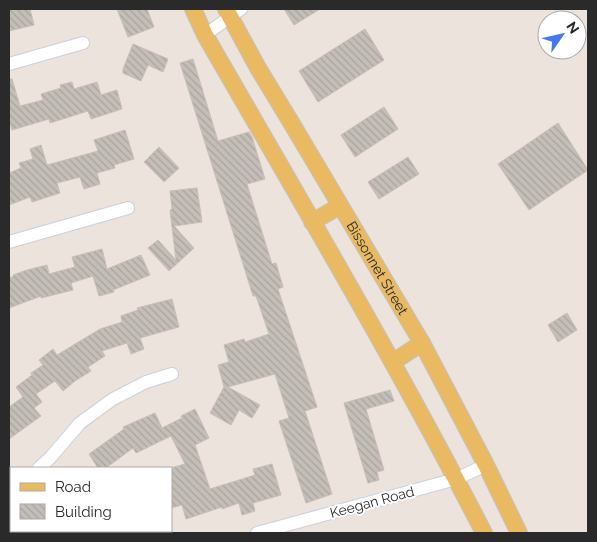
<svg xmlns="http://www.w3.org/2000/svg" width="597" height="542" font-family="Raleway,sans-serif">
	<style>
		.building { fill: url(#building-back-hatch); stroke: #c7bfb6 }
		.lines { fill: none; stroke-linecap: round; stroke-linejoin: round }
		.minor-casing { stroke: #cbd0db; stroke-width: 14 }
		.major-casing { stroke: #c3c3c3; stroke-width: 18 }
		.minor { stroke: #fff; stroke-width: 12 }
		.major { stroke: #eaba62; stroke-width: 16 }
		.labels { text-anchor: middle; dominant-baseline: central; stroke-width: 4; stroke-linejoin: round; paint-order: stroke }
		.street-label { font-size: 14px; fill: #2a2a2a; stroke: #fff }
	</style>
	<defs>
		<pattern id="building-back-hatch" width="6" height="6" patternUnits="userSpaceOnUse" patternTransform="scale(1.25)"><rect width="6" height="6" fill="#c4beb8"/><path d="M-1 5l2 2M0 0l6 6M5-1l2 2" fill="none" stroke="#a9a39e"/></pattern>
	</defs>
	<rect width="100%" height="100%" fill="#ebe3dc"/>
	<path class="building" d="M9 9H30L34 25 9 31Z
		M117 9H147L154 27 128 37Z
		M284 9H320L294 25Z
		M365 29 384 60 318 102 299 71Z
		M133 44 168 59 163 72 148 65 141 81 123 73V69Z
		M193 59 218 141 249 132 252 137 265 179 247 184 272 264 276 263 283 287 278 289 317 407 305 411 332 494 306 503 279 421 289 418 275 374 228 387 260 405 252 418 239 410 231 425 210 413 224 387 218 365 229 362 224 345 244 339 245 342 269 334 256 296H253L180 63Z
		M9 79H12L20 106 43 100 41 94 61 88 60 85 72 82 74 89 97 82 101 95 117 90 122 109 91 119 88 111 50 123 49 119 12 130 9 120Z
		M384 107 398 129 355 157 341 135Z
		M558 123 588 170 529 210 498 164Z
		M125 130 134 159 114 165 115 168 97 173 100 184 84 189 80 177 57 183 60 193 32 202 30 197 9 205V173L21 168 19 163 33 159 30 149 41 145 47 165 98 151 94 140Z
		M159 147 179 168 164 182 144 162Z
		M408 157 419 174 379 199 368 182Z
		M197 188 202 222 174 226 194 248 169 271 148 248 158 240 176 260 170 210 172 209 170 191Z
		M102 249 107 269 141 255 150 275 113 290 114 292 99 296 93 276 71 283 73 290 41 298V296L9 308V278L14 276 13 275 27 270 47 265 49 274 75 267 72 257Z
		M172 299 179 327 140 338 144 349 131 354 127 343 102 351 105 356 88 367 91 371 75 381 63 391 55 381 36 394 42 402 34 408 41 416 9 439V407L23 397 16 387 32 375 31 373 43 365 39 360 53 349 57 355 100 329 122 322 121 316 138 310 137 308Z
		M567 313 577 330 558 342 548 325Z
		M390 390 394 401 366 409 384 470 377 472 379 480 368 483 344 403Z
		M195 409 209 438 195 445 210 489 255 475 253 469 272 464 281 495 253 503 255 511 242 515 239 503 222 509V507L186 519 182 505 171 508V468L185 464 171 436 136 453 133 448 106 468H98L89 454 124 429 123 427 155 413 162 428 182 418 181 416Z"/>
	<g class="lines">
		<g class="minor-casing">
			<path id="minor" d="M205 35 241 9
				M9 64 83 43
				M9 242 128 208
				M39 468 50 458 80 423 113 399 146 382 172 374
				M9 489 11 488
				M257 533 456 479 486 465"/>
		</g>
		<g class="major-casing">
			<g id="major">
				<path d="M193 9 205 35C300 200 397 364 484 533"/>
				<path id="s1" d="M226 9 258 68 292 124 422 343 486 465 519 533"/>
				<path d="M312 222 340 206"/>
				<path d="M393 362 422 343"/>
			</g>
		</g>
		<use href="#minor" class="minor"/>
		<use href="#major" class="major"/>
	</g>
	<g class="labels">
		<g class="street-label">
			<text stroke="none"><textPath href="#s1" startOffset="300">Bissonnet Street</textPath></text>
			<text transform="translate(372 502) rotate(-15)">Keegan Road</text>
		</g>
	</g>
	<rect width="597" height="542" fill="none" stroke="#2a2a2a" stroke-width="20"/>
	<rect x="10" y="467" width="162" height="65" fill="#ffffff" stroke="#aaaaaa"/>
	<rect x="20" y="483" width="25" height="8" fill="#eaba62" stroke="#aaaaaa"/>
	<text x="55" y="492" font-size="15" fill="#2a2a2a">Road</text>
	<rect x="20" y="504" width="25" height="15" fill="url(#building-back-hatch)" stroke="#aaaaaa"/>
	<text x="55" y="517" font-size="15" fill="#2a2a2a">Building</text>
	<g transform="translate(562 35) rotate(56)"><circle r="24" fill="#ffffff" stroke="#aaaaaa"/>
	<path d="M0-4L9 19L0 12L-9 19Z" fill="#4379f2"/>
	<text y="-8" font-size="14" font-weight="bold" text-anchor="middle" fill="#2a2a2a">N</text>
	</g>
</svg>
